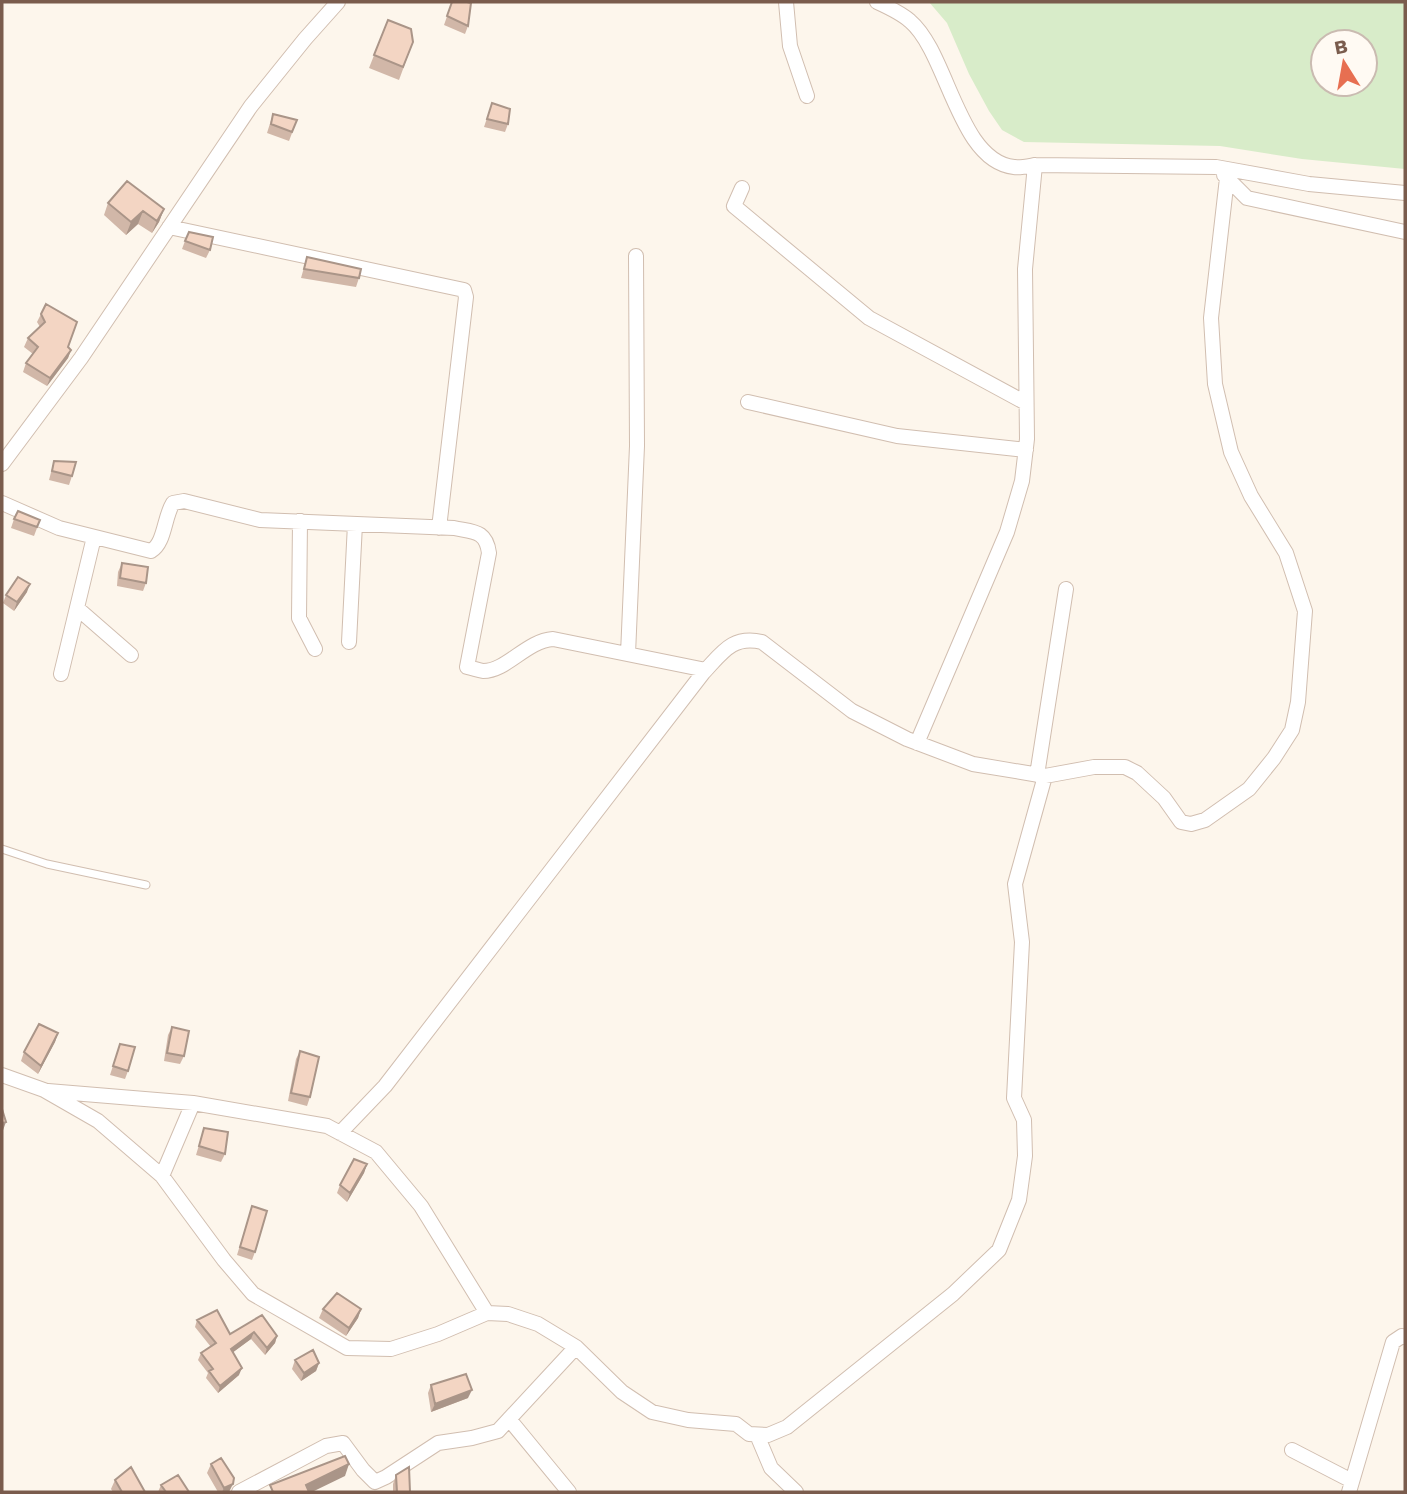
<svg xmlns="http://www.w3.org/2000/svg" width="1407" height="1494" font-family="'Work Sans',sans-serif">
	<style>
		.green { fill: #d8ecc9; fill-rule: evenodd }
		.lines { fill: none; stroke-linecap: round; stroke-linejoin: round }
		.service-casing { stroke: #d1beb0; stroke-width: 9 }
		.minor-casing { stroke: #d1beb0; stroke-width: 16 }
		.service { stroke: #fff; stroke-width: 7 }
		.minor { stroke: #fff; stroke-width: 14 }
		.wall { fill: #d1b7a8 }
		.shaded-wall { fill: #aa9588 }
		.building { fill: #f3d5c3; stroke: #aa9588; stroke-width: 2 }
	</style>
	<rect width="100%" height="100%" fill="#fdf6ec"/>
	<path class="green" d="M929 2H1405V169L1302 159 1220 146 1024 142 1002 130 989 111 969 74 947 23ZM1323 42H1365V84H1323Z"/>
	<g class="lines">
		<g class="service-casing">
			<path id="service" d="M2 849 47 864 146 885"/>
		</g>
		<g class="minor-casing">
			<path id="minor" d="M786 2 790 46 807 96
				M877 2C888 7 901 13 910 21 948 53 958 161 1014 167 1020 168 1029 166 1035 165L1216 167 1309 184 1405 193
				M1224 175 1247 198 1405 232
				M742 188 734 206 869 318 1026 403
				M169 227 464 290 466 297 439 528
				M748 402 897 436 1026 450
				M2 464 81 358 251 106 305 39 338 2
				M2 503 59 528 151 551C165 543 164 517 173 503L184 501 260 520 454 528C473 532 486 530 489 553L467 667C472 668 478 670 483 671 507 671 526 641 553 639L706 670
				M300 521 299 618 315 649
				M77 608 131 655
				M349 642 355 524
				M628 654 637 446 636 256
				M61 674 94 537
				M917 743 1007 532 1022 481 1027 439 1025 269 1035 165
				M1037 775 1066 589
				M2 1075 44 1090 98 1121 162 1176 224 1260 253 1294 347 1348 391 1349 438 1334 487 1313 508 1314 538 1324 576 1347 622 1392 652 1412 688 1420 736 1424 749 1434 768 1435 787 1427 953 1294 999 1250 1019 1200 1025 1156 1024 1120 1014 1098 1022 942 1015 884 1045 776
				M48 1091 193 1103 327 1126 376 1152 421 1206 487 1313
				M340 1133 385 1086 703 673C722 653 732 635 762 642L852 711 907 739 973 764 1045 776 1094 767H1125L1137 773 1164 798 1181 822 1191 824 1205 820 1249 789 1274 758 1292 730 1298 702 1305 611 1286 553 1251 496 1231 452 1215 384 1211 318 1227 178
				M162 1176 193 1103
				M509 1419 569 1492
				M757 1435 771 1468 796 1492
				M1292 1450 1352 1481
				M239 1492 326 1446 343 1443 363 1470 375 1482 386 1477 438 1443 472 1438 498 1431 576 1347
				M1349 1492 1393 1342 1402 1336 1405 1337"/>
		</g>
		<use href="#service" class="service"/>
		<use href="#minor" class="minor"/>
	</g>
	<path class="wall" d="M452 2 468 26 465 34 444 25Z
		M388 20 413 42 399 80 369 68Z
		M492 103 508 124 505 132 484 127Z
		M273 114 297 120 289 141 267 133Z
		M108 203 164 209 159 222 152 233 138 224 126 235 104 215Z
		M185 241 210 250 206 258 182 249Z
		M307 257 359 278 356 287 301 278Z
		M41 314 71 350 68 358 47 386 23 372 26 363 33 354 24 347 28 338 40 327 37 322Z
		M54 461 72 476 69 485 49 480Z
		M14 519 40 520 34 536 11 528Z
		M122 563 146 583 143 591 117 586 118 572Z
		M27 592 14 611 3 603 6 595Z
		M172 1027 184 1056 180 1064 164 1061 168 1035Z
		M58 1033 55 1042 38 1074 21 1061 24 1052Z
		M120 1044 128 1071 125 1079 110 1075Z
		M300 1051 310 1097 307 1106 288 1101 296 1059Z
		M204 1128 225 1154 221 1162 196 1155Z
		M367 1164 364 1173 347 1202 337 1193 340 1185Z
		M252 1206 255 1252 252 1260 237 1255Z
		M323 1309H361L358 1318 346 1336 319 1318Z
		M262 1315 277 1336 275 1343 265 1355 251 1339 233 1352 239 1375 218 1393 206 1378 208 1373 198 1360 201 1353 211 1347 195 1327 197 1320 230 1334Z
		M295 1360 319 1363 316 1371 301 1381 292 1369Z
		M431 1385 468 1398 431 1412 428 1393Z
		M211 1464 229 1492H218L207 1473Z
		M396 1475 410 1492H393V1484Z
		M115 1480 145 1492H113L111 1489Z
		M161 1485 189 1492H158Z"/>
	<path class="shaded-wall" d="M164 209 159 222 152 233 157 221Z
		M143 211 138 224 126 235 131 222Z
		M71 350 68 358 47 386 50 378Z
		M30 584 27 592 14 611 17 602Z
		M58 1033 55 1042 38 1074 41 1066Z
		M6 1122 2 1133V1123Z
		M367 1164 364 1173 347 1202 350 1193Z
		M361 1309 358 1318 346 1336 349 1328Z
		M254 1332 251 1339 228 1356 231 1349Z
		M277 1336 275 1343 265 1355 267 1348Z
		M319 1363 316 1371 301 1381 304 1373Z
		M242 1368 239 1375 218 1393 220 1386Z
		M472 1390 468 1398 431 1412 435 1404Z
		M349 1464 345 1476 312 1492H303L306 1485Z
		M233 1484 229 1492H222L224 1488Z"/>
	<path class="building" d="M452 2H467L471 3 468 26 447 16Z
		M388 20 411 29 413 42 403 67 374 55Z
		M492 103 510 109 508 124 487 119Z
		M273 114 297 120 292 132 271 124Z
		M127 181 164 209 157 221 143 211 131 222 108 203Z
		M189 232 213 237 210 250 185 241Z
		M307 257 361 269 359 278 304 269Z
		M46 304 77 322 68 347 71 350 50 378 26 363 38 347 28 338 45 322 41 314Z
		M54 461 76 462 72 476 52 471Z
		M18 511 40 520 37 527 14 519Z
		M122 563 148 567 146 583 120 578Z
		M18 577 30 584 17 602 6 595Z
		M39 1024 58 1033 41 1066 24 1052Z
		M172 1027 189 1031 184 1056 167 1053Z
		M120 1044 135 1047 128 1071 113 1066Z
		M300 1051 319 1057 310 1097 291 1093Z
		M2 1109 6 1122 2 1123Z
		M204 1128 228 1132 225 1154 199 1146Z
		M354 1159 367 1164 350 1193 340 1185Z
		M252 1206 267 1211 255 1252 240 1247Z
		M337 1293 361 1309 349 1328 323 1309Z
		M217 1310 230 1334 262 1315 277 1336 267 1348 254 1332 231 1349 242 1368 220 1386 209 1371 213 1369 201 1353 216 1343 197 1320Z
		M313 1350 319 1363 304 1373 295 1360Z
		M466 1374 472 1390 435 1404 431 1385Z
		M345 1456 349 1464 306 1485 309 1492H273L270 1485Z
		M221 1458 234 1478 233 1484 224 1488 211 1464Z
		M131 1467 145 1492H122L115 1480Z
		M409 1467 410 1492H397L396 1475Z
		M178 1475 189 1492H166L161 1485Z"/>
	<rect width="1407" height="1494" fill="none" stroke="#7a5c4d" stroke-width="7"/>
	<g transform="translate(1344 63) rotate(349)"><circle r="33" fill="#fffaf3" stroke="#cabbb1" stroke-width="2"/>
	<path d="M0-5L12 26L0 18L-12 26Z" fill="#e76f51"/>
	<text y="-10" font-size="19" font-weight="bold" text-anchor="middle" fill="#7a5c4d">B</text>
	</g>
</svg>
